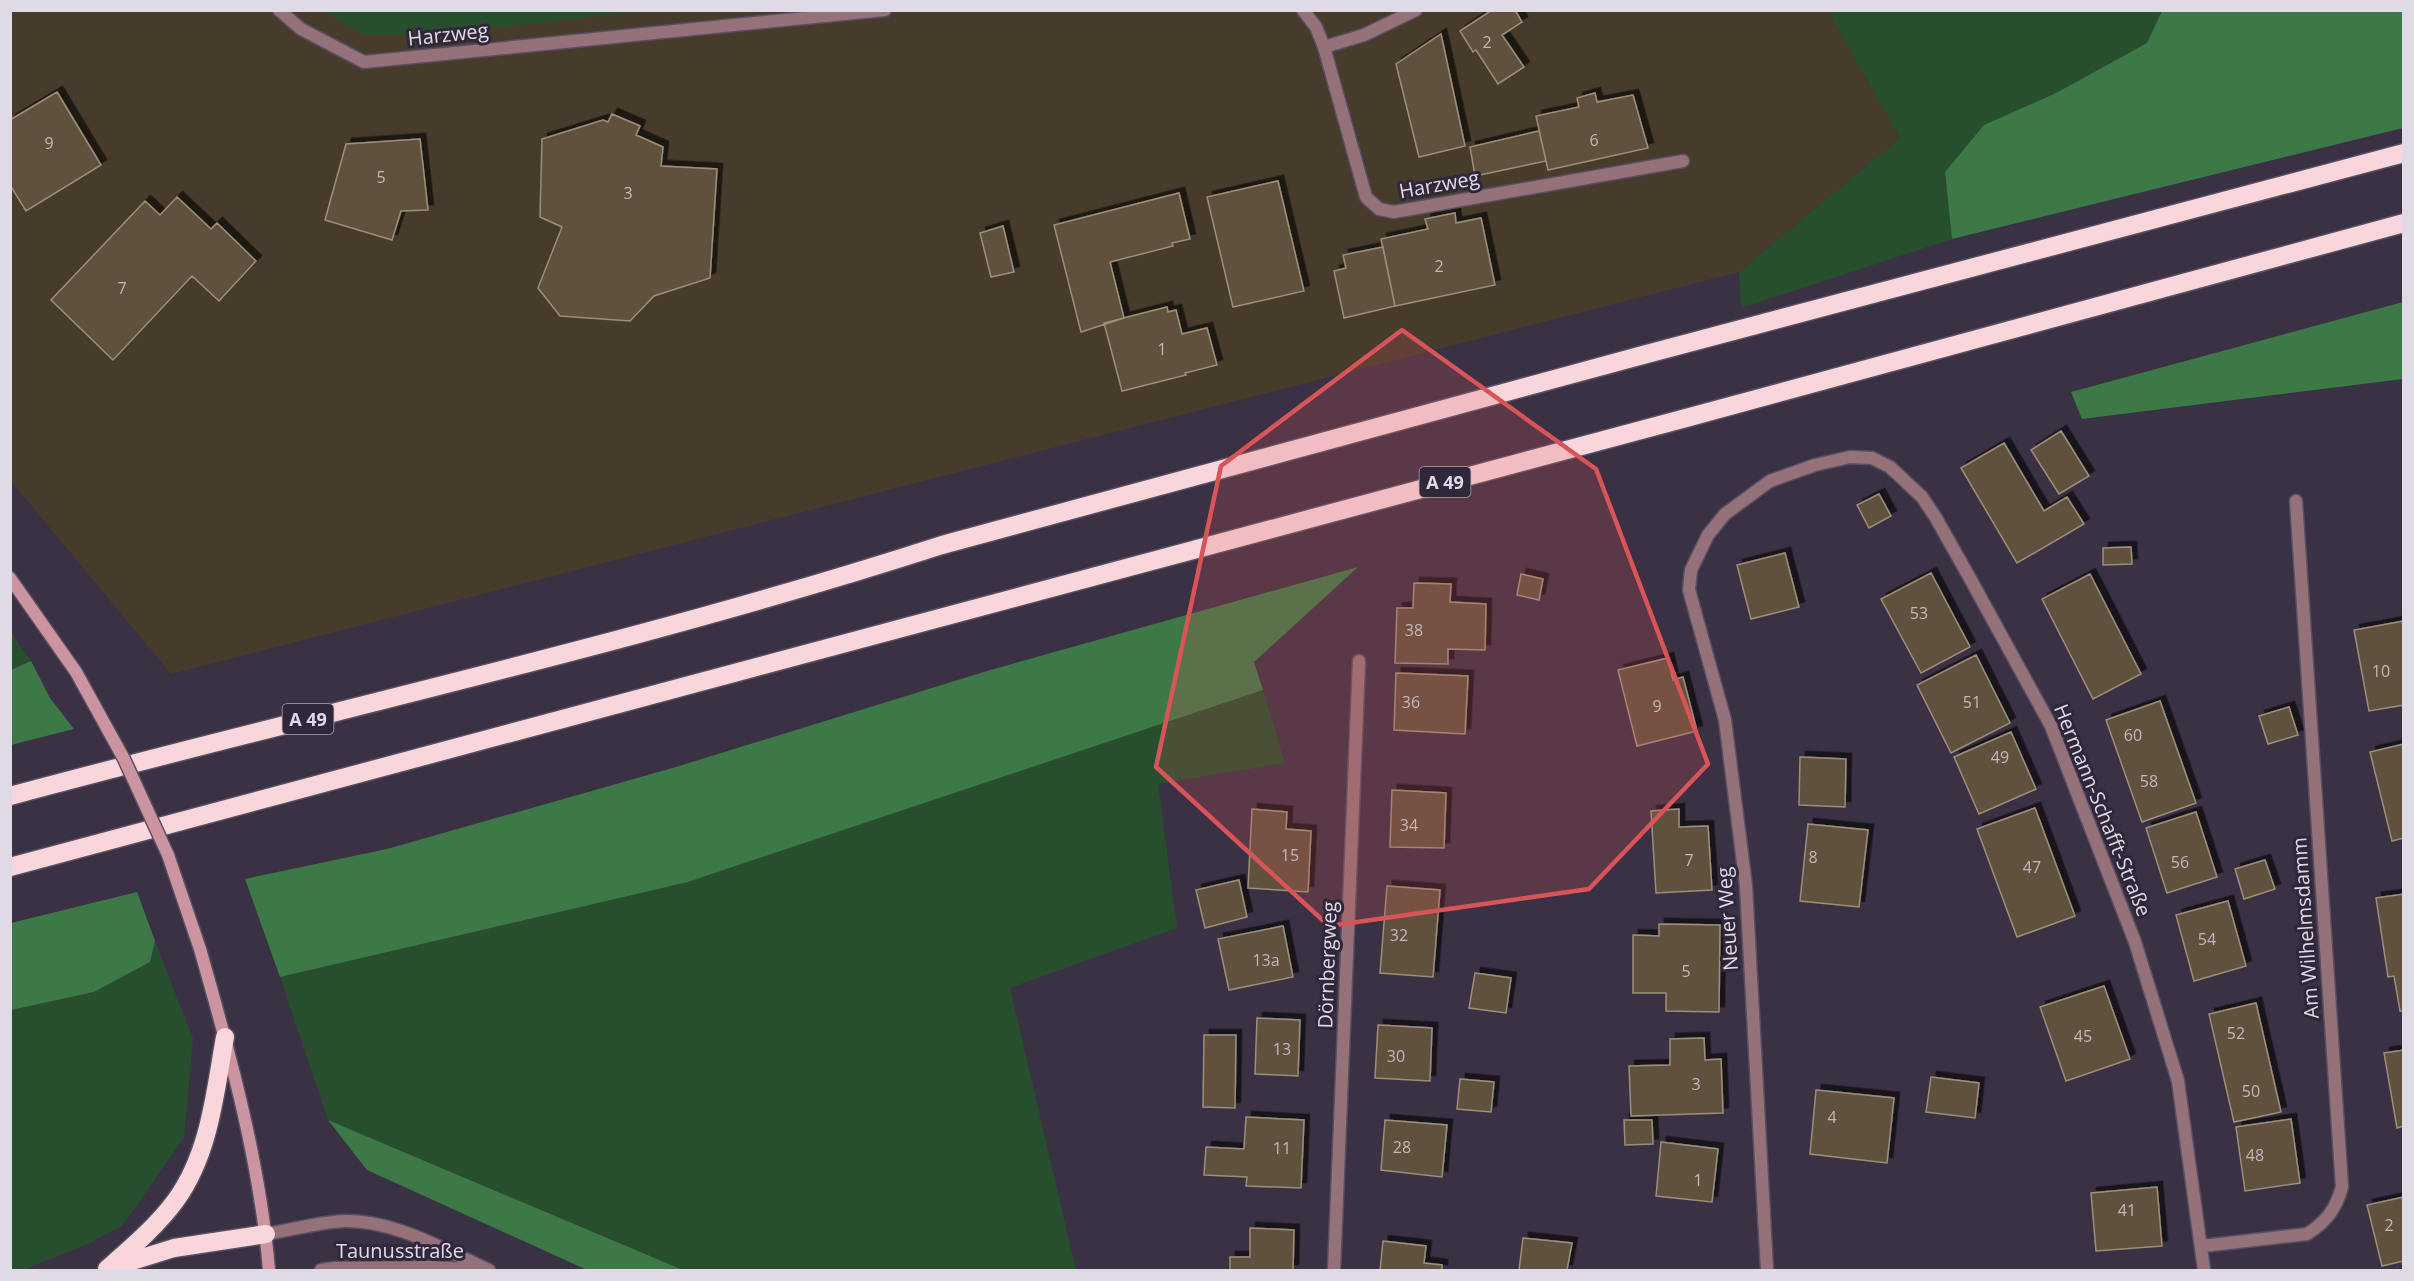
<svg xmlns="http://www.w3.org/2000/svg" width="2414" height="1281" font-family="'Open Sans',sans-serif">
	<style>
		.industrial { fill: #473b2c }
		.green { fill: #274f2e }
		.forest { fill: #3c7947 }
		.building { fill: #5f513d; stroke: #9d8e79; stroke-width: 1.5; filter: url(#shadow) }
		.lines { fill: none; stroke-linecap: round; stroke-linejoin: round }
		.minor-casing { stroke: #594f61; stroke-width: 15 }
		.secondary-casing { stroke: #594f61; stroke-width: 15 }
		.motorway-casing { stroke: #594f61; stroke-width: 21 }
		.minor { stroke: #95727a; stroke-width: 12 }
		.secondary { stroke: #cb94a0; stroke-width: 12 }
		.motorway { stroke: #f8d6dc; stroke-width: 18 }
		.secondary-bridge-casing { stroke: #594f61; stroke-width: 15; stroke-linecap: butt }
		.secondary-bridge { stroke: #cb94a0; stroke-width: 12 }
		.marked { fill: #d85458; fill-opacity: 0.2; stroke: #d85458; stroke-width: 4.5; stroke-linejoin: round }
		.labels { text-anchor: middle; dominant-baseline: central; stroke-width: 6; stroke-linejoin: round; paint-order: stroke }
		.number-label { font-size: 16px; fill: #c0b8bc }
		.shield { fill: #31273a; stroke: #aca4b3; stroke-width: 1.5 }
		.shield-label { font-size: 18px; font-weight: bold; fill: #e0dae7 }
		.street-label { font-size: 20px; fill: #e0dae7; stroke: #31273a }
	</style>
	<defs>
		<filter id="shadow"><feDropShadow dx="5.5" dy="-5.5" stdDeviation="0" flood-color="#0009"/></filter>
	</defs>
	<rect width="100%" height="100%" fill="#3b3144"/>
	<path class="industrial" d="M10 11H1828L1900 138 1739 272 171 674 11 481Z"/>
	<path class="green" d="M323 11H645L421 36 363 34Z
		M1828 11H2162L2147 43 2056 93 1984 125 1945 172 1952 239 1741 308 1739 272 1900 138Z
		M10 631 31 661 11 670H10Z
		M1263 690 1285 763 1158 784 1177 928 1010 988 1076 1270H683L328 1120 280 977 688 882Z
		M155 941 193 1039 184 1138 122 1226 88 1244 23 1270H10V1010L94 992 150 962Z"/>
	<path class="forest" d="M2162 11H2403V128L1952 239 1945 172 1984 125 2056 93 2147 43Z
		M2403 302V379L2082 419 2071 392Z
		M1358 567 1254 662 1263 690 688 882 280 977 245 879 387 849 676 767 987 671Z
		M31 661 50 698 74 729 11 745V670Z
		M137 892 155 941 150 962 94 992 11 1010V923Z
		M328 1120 683 1270H587L367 1170Z"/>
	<path class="building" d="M1492 10H1515L1522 22 1502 35 1524 67 1498 84 1476 50 1473 52 1460 31Z
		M1441 34 1465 146 1419 157 1396 64Z
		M57 92 101 165 26 211 10 185V120Z
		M1595 93 1597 102 1633 95 1648 148 1548 170 1536 116 1579 107 1577 98Z
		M612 114 640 126 636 135 663 147 661 166 717 169 710 278 654 296 630 321 560 316 538 288 562 227 540 217 542 139 603 120 608 122Z
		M1539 131 1546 161 1475 176 1470 147Z
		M420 139 428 210 401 211 392 240 325 220 346 144Z
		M1278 181 1304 291 1233 307 1207 197Z
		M1179 193 1190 239 1172 243 1173 246 1110 262 1124 318 1081 332 1054 225Z
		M177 197 211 229 217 223 256 261 219 301 192 276 113 360 51 300 145 201 160 215Z
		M1455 213 1456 223 1481 218 1495 285 1395 306 1381 239 1428 229 1425 219Z
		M1003 226 1014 272 991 277 980 233Z
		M1383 247 1395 306 1344 318 1334 271 1346 268 1343 255Z
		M1167 307 1168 312 1176 310 1182 334 1207 328 1217 365 1185 373 1186 375 1122 391 1104 323Z
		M2061 431 2089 476 2059 494 2031 450Z
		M2004 443 2044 511 2067 497 2084 524 2017 563 1961 468Z
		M1879 494 1891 516 1869 528 1857 505Z
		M2131 547 2132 564 2103 565V548Z
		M1785 553 1799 607 1751 619 1737 565Z
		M1931 573 1970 647 1921 673 1881 599Z
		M1521 574 1543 579 1539 600 1517 595Z
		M2090 574 2141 674 2093 699 2042 599Z
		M1414 583 1451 584 1450 602 1486 604 1485 650 1448 649V664L1395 663 1397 608H1413Z
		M2404 621V705L2369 711 2354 630Z
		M1976 655 2010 723 1951 753 1917 685Z
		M1668 658 1673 680 1683 677 1697 731 1637 746 1618 670Z
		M1396 673 1468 676 1465 734 1394 730Z
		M2160 701 2196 803 2142 822 2106 720Z
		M2289 707 2298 735 2268 744 2259 716Z
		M2011 732 2036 789 1979 814 1954 757Z
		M2404 744V838L2392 841 2370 752Z
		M1800 757 1846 759 1845 807 1799 805Z
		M1392 790 1446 793 1444 848 1390 847Z
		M2035 808 2075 916 2017 937 1977 829Z
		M1252 809 1287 812 1286 829 1311 831 1308 892 1248 888Z
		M1679 809V827L1708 826 1712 890 1656 893 1651 811Z
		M2196 812 2217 877 2167 893 2146 828Z
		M1808 824 1868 830 1859 907 1800 901Z
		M2265 860 2275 889 2244 899 2235 869Z
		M1239 880 1247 917 1205 928 1196 890Z
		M1387 886 1440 890 1433 977 1380 973Z
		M2404 894V1011H2400L2394 976 2388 977 2376 898Z
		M2228 901 2246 966 2194 981 2176 915Z
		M1659 924 1720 925 1719 1012 1666 1011V993H1633V935L1659 936Z
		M1283 926 1293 977 1229 990 1218 939Z
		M1475 973 1511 978 1506 1013 1469 1008Z
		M2104 986 2130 1059 2066 1081 2040 1007Z
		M2256 1003 2281 1112 2234 1122 2209 1014Z
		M1257 1018 1300 1020 1298 1076 1255 1074Z
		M1378 1025 1432 1028 1430 1081 1375 1078Z
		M1204 1035H1236L1235 1108 1203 1107Z
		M1704 1038 1705 1060 1721 1059 1723 1113 1631 1116 1629 1066 1670 1065V1039Z
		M2404 1050V1126L2397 1128 2384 1053Z
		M1931 1077 1979 1083 1975 1118 1926 1112Z
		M1460 1079 1494 1082 1491 1112 1457 1109Z
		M1816 1090 1894 1098 1887 1163 1810 1154Z
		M1246 1117 1304 1120 1301 1188 1246 1186 1247 1177 1204 1175 1206 1147 1244 1149Z
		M2291 1119 2300 1183 2245 1191 2236 1127Z
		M1385 1120 1447 1125 1442 1177 1381 1170Z
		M1624 1120H1652L1653 1144 1625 1145Z
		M1661 1142 1718 1149 1712 1202 1656 1196Z
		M2157 1187 2162 1246 2096 1251 2091 1193Z
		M2404 1197V1261L2382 1266 2367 1205Z
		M1250 1228 1294 1230 1293 1270H1230V1257H1250Z
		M1523 1238 1572 1243 1567 1270H1519Z
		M1383 1241 1426 1246 1424 1263 1442 1265V1270H1380Z"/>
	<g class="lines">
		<g class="minor-casing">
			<path id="minor" d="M279 10 301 29 364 62 885 10
				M1303 10 1316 27 1324 47 1366 197 1379 209 1394 212 1683 161
				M1324 47 1364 35 1416 10
				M266 1234C292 1230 319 1222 345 1221 395 1220 444 1250 489 1270
				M2202 1246 2307 1234C2326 1222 2336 1209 2342 1187L2296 501
				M321 1270 335 1268 432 1267 480 1270
				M1334 1270 1359 661
				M1767 1270 1746 886 1725 720 1689 590 1691 570 1708 535 1725 514 1770 481 1815 465 1850 457 1872 458 1890 467 1922 497 1936 518 1972 582 2051 726 2135 942 2178 1081 2204 1270"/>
		</g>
		<g class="secondary-casing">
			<path id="secondary" d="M10 578 76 672
				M200 949C230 1054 260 1162 269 1270"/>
		</g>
		<g class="motorway-casing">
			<path id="motorway" d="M10 796C321 712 636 644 942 545L1643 355 2404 153
				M10 867 1686 418 2404 223
				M116 1266 174 1248 266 1234
				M107 1269C131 1248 157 1226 176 1200 210 1153 215 1092 225 1037"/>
		</g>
		<use href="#minor" class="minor"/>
		<use href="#secondary" class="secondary"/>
		<use href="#motorway" class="motorway"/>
		<g class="secondary-bridge-casing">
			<path id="secondary-bridge" d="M76 672 124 759 168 855 200 949"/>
		</g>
		<use href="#secondary-bridge" class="secondary-bridge"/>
	</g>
	<path class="marked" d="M1402 330 1596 469 1708 764 1589 889 1329 926 1156 767 1221 466Z"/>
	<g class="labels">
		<g class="number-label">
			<text x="1487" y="42">2</text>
			<text x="1594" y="140">6</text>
			<text x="49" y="143">9</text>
			<text x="381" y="177">5</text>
			<text x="628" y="193">3</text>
			<text x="1439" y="266">2</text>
			<text x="122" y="288">7</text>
			<text x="1162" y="349">1</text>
			<text x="1919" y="613">53</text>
			<text x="1414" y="630">38</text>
			<text x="2381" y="671">10</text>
			<text x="1411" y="702">36</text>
			<text x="1972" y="702">51</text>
			<text x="1657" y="706">9</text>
			<text x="2133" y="735">60</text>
			<text x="2000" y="757">49</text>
			<text x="2149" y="781">58</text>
			<text x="1409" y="825">34</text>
			<text x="1290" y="855">15</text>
			<text x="1813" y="857">8</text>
			<text x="1689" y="860">7</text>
			<text x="2180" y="862">56</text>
			<text x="2032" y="867">47</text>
			<text x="1399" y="935">32</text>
			<text x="2207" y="939">54</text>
			<text x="1266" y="960">13a</text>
			<text x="1686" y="971">5</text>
			<text x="2236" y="1033">52</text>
			<text x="2083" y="1036">45</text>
			<text x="1282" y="1049">13</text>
			<text x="1396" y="1056">30</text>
			<text x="1696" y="1084">3</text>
			<text x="2251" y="1091">50</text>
			<text x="1832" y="1117">4</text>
			<text x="1402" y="1147">28</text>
			<text x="1282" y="1148">11</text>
			<text x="2255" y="1155">48</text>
			<text x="1698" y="1180">1</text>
			<text x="2127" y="1210">41</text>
			<text x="2389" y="1225">2</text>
		</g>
		<g class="shield">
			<rect x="1419.5" y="467" width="51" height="30" rx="4.5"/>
			<rect x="282.5" y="704" width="51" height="30" rx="4.5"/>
		</g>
		<g class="shield-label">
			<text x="1445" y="482">A 49</text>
			<text x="308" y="719">A 49</text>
		</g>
		<g class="street-label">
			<text transform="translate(448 34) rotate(-6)">Harzweg</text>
			<text transform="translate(1439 184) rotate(-10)">Harzweg</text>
			<text transform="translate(2103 810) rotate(68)">Hermann-Schafft-Straße</text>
			<text transform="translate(1727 919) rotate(-94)">Neuer Weg</text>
			<text transform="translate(2305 928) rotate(-94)">Am Wilhelmsdamm</text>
			<text transform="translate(1327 965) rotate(-88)">Dörnbergweg</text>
			<text x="400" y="1250">Taunusstraße</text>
		</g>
	</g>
	<rect width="2414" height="1281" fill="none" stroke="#e0dae7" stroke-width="24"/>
</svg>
